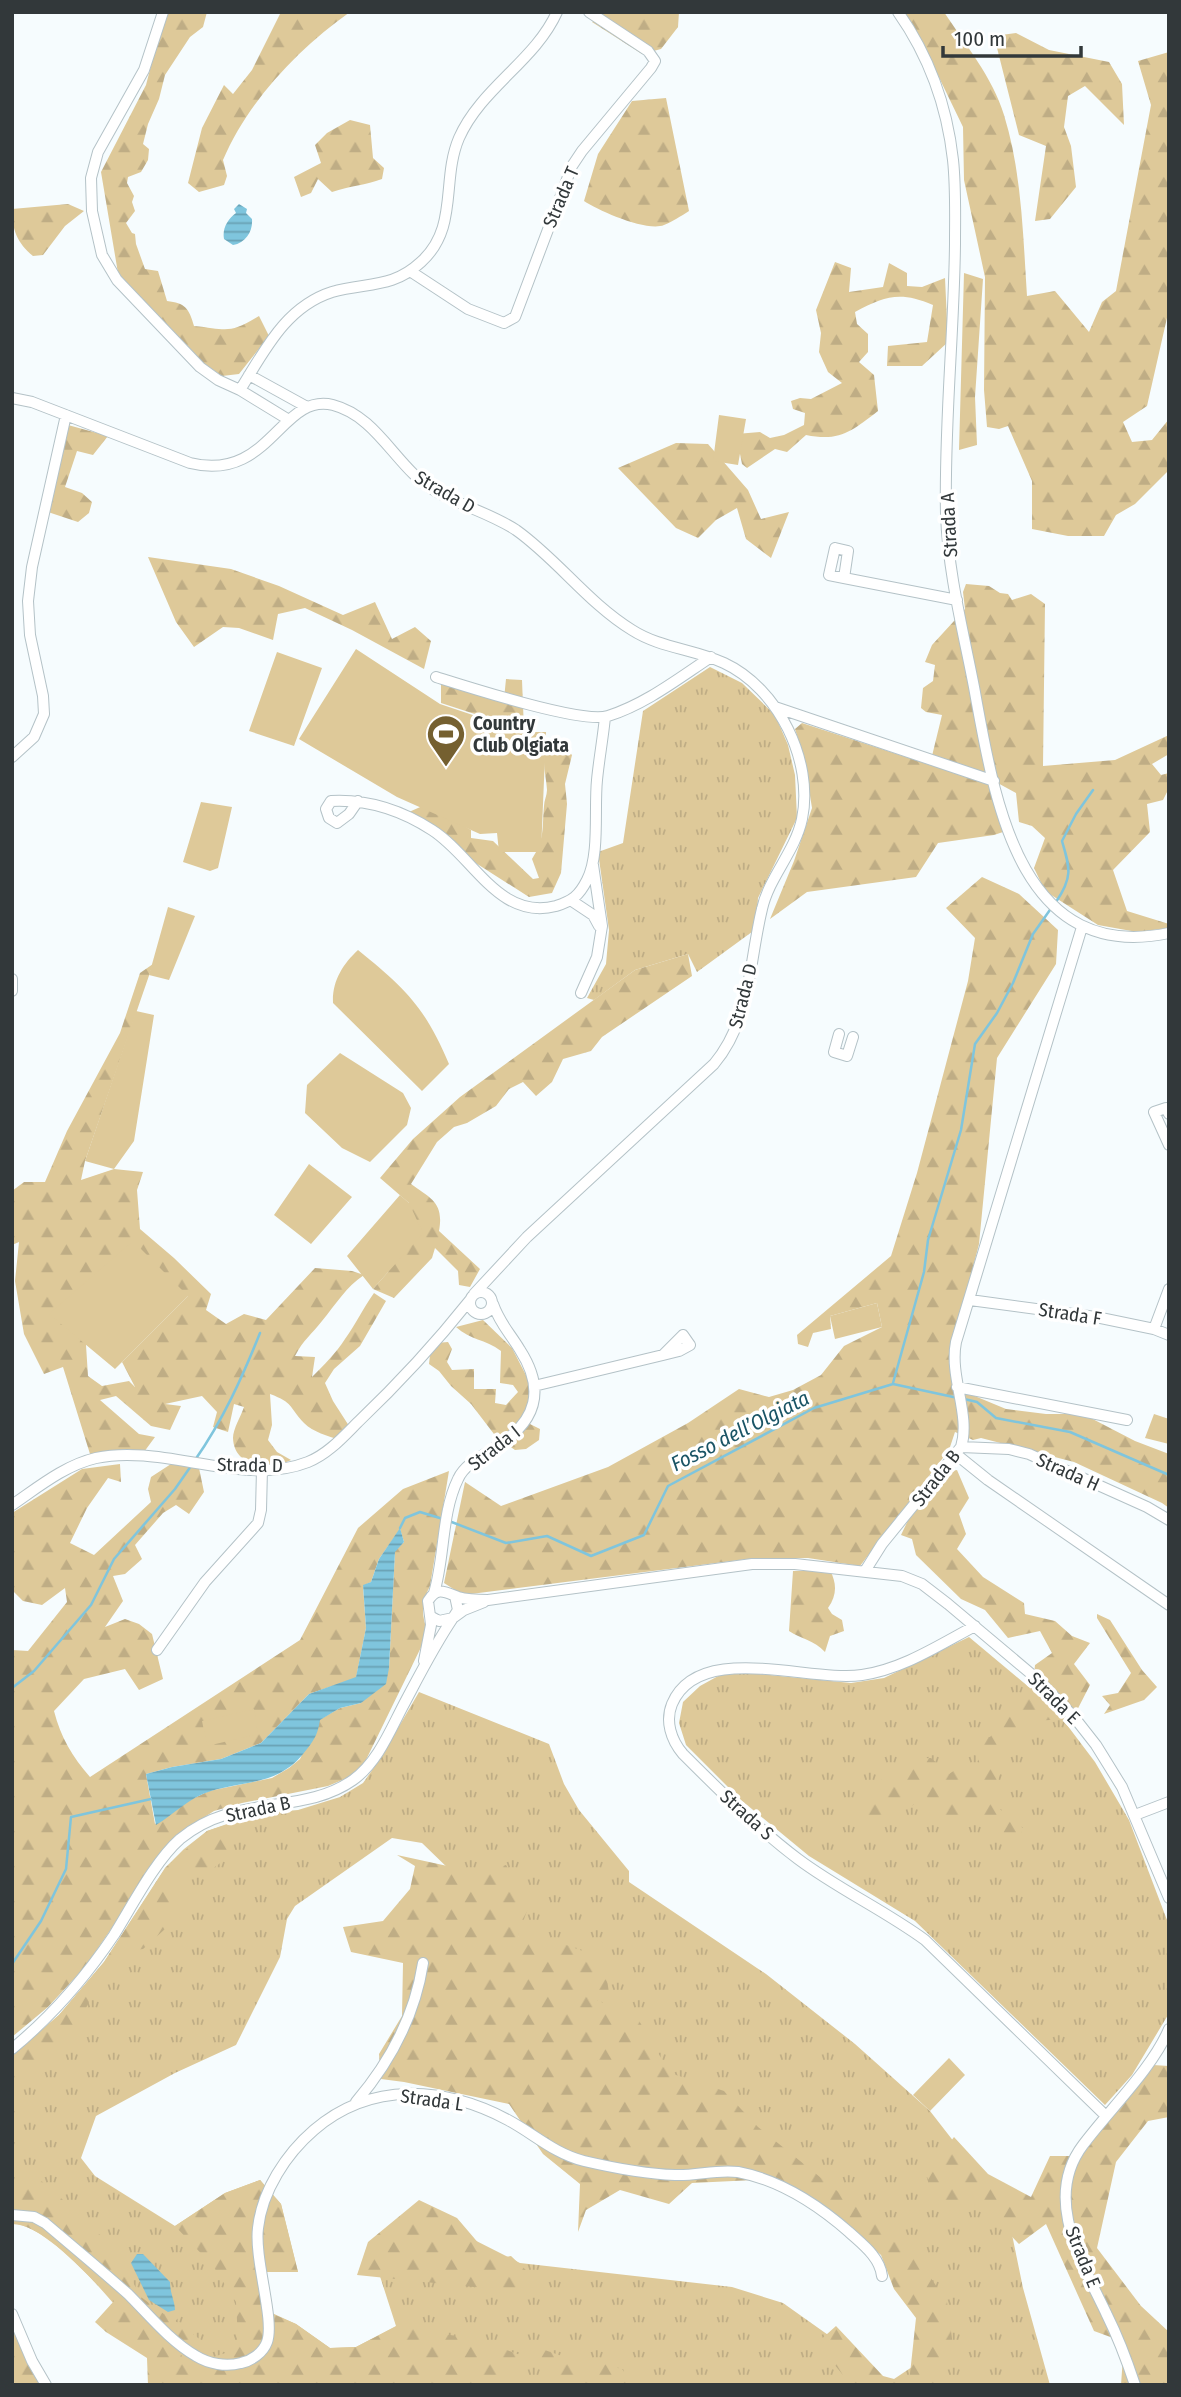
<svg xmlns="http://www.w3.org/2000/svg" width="1181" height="2397" font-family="'Fira Sans Condensed',sans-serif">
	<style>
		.grass { fill: url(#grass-tufts) }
		.forest { fill: url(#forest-firs); fill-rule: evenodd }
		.park { fill: #dec999 }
		.water { fill: url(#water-rules) }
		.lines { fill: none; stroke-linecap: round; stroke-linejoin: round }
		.stream { stroke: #7fc5dd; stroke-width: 2.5 }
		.minor-casing { stroke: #b4c2c7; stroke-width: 12 }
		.minor { stroke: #fff; stroke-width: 10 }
		.labels { text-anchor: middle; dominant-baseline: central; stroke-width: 7; stroke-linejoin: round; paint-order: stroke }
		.street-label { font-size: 19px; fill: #32383a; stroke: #fff }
		.poi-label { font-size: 19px; font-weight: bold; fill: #32383a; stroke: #fff; text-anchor: start }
		.water-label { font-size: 21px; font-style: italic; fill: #1a5465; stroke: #fff }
	</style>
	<defs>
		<pattern id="grass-tufts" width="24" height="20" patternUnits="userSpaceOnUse" patternTransform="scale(1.75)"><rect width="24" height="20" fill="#dec999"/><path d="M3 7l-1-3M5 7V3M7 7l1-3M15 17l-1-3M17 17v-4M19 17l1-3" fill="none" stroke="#bfad85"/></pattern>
		<pattern id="forest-firs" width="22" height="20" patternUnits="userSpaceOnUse" patternTransform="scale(1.75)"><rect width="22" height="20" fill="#dec999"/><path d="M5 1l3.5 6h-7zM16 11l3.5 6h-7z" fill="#bfad85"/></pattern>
		<pattern id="water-rules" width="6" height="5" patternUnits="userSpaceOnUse" patternTransform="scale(1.75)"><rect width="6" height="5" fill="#7fc5dd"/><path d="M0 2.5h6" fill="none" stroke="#69a1b4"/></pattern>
	</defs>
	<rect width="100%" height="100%" fill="#f6fcfe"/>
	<path class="grass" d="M710 667 742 683 775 715 788 745 795 775 797 818 758 898 756 929 697 972 688 954 635 970 594 1000 587 998 606 964 609 930 598 852 623 843 643 711Z
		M969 1637 1042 1698 1067 1725 1095 1762 1129 1820 1167 1920 1168 2015 1132 2075 1105 2105 915 1921 809 1856 741 1800 686 1745 679 1723 683 1702 700 1686 720 1675 749 1673 851 1683 884 1678Z
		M419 1692 549 1744 564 1784 579 1810 629 1871V1882L766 1974 855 2044 930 2111 1007 2210 1023 2288 1050 2385H885L939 2349 899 2261 672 2085 422 1843 392 1838 295 1906 287 1919 280 1957 236 2045 175 2073 96 2116 81 2158 95 2176 175 2226 225 2193 260 2180 281 2204 298 2272H265L261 2308 296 2324 330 2348 356 2347 396 2326 377 2267 419 2212 520 2263 732 2287 783 2303 831 2337 872 2385H177C150 2348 58 2222 12 2224V2056L59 2015 104 1962 165 1868 184 1849 207 1831 263 1813 298 1810 340 1797 363 1783 380 1759Z"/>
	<path class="forest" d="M165 12H207L203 27 190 37 165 75 159 99 148 124 143 144 149 149 148 160 141 172 128 177 127 183 134 196 132 202 135 211 126 223 132 233 135 234 136 244 145 269 158 271 167 301C185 303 189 308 194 326 226 329 229 335 259 316L269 336 239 374 222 376 199 360 118 273 101 172 146 85Z
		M281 12H350C298 49 248 101 223 160L227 176 224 185 199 192 188 183 202 128 224 85 233 94 252 70Z
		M604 12H679L678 27 661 49 642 54 592 22Z
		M904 12H944C965 44 993 78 1004 115 1022 173 1023 236 1027 296L1055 291 1089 332 1102 302 1116 291 1151 105 1138 61 1169 52V309L1147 406 1123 422 1132 442 1152 440 1169 419V470L1135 504 1116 515 1104 536H1068L1032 529V481L1008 426 999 429 987 427 984 390 985 277 964 180 963 127 932 63Z
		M1016 33 1049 50 1109 62 1122 84 1124 125 1085 86 1068 96 1064 127 1071 146 1076 187 1050 219 1035 221 1046 146 1019 135 994 36Z
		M666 98 689 211C681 216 672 222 664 225 647 232 599 211 584 201L598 154 632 101Z
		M350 120 370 125 373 158 384 168 382 179C366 185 350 186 332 192L318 179 311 193 301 197 294 177 321 163 315 145 327 133Z
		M68 204 84 211 65 226 43 255 33 256C17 243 12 229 12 209Z
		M835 262 851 268 849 292 883 287 889 263 907 273V286L922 287 945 278 948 342 922 366H887L888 346 927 342 933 305C900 291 885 296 855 312L857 324 868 334V352L859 362 874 375 878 411C852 431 840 442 806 435L787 452 775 449 747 468 742 464 736 434 760 432 770 438 784 435 804 425 805 413 793 409 791 401 800 398 811 399 842 383 828 372 819 352 821 333 816 310Z
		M964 273 983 279 975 397 977 445 959 450Z
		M68 425 108 436 93 455 77 451 65 487 82 493 92 502 89 513 78 522 48 512Z
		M676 443 708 444 748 490 761 519 789 512 771 558 746 539 737 508 716 520 698 538 676 528 618 468Z
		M148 557 231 569 279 586 343 615 375 602 392 639 415 627 431 641 424 669 352 630 305 608 278 614 273 640 239 628 223 627 194 647 176 622Z
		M966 584 989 586 1000 593 1008 594 1012 600 1031 594 1045 604 1043 766 1115 760 1169 735V754L1152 764 1161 775 1169 773V788L1163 800 1147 804 1150 832 1113 870 1127 911 1169 924V928L1137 932 1098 925 1045 891 1034 868 1045 838 1032 826 1019 822 1016 793 994 781 931 760 942 715 926 712 921 708 923 688 933 681 935 665 925 662 932 645 965 609 963 592Z
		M506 679 522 680 524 730 441 703V684L484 686 504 699Z
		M802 723 995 786 1006 831 994 835 938 843 916 877 807 892 770 919 794 861 812 808 804 758 795 729Z
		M556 739 572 755 565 784 567 804 561 873 552 893 529 897 471 860 444 833 409 812 427 804 471 830V838L493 841 533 879 539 878 532 859C545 839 542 828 544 806 544 801 547 795 547 790 546 770 537 753 556 739Z
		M982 877 1019 894 1058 930 1056 964 997 1058 979 1244 950 1357 953 1387 1006 1409 1046 1414H1083L1135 1441 1169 1454V1508L1162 1503 1074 1462 981 1438 973 1440 955 1432 949 1450 860 1566 808 1558 748 1559 463 1595 444 1583 465 1482 501 1506 608 1467 688 1423 739 1389 769 1397 793 1390 821 1375 844 1346 882 1327 877 1303 830 1316 831 1329 813 1333 808 1347 798 1344 797 1335 891 1256 917 1173 968 981 975 938 946 908Z
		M688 954 692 976 602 1037 591 1051 563 1059 552 1082 536 1096 523 1082 509 1089 496 1106 467 1123 454 1127 437 1142 411 1184C432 1199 444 1203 439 1231L480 1269 470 1287 459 1285 458 1271 435 1248 432 1258 394 1298 373 1289 388 1272 409 1203 380 1178 413 1139 460 1097 635 970Z
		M153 964 85 1161 81 1180 114 1169 143 1172 137 1190 140 1229 174 1258 211 1294 206 1310 226 1324 244 1314 266 1320 315 1268 352 1271 364 1275C346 1287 336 1304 322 1321 312 1334 303 1340 295 1356L315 1357 312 1377C324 1365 336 1353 345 1339 356 1324 363 1308 374 1293L386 1301 360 1346 334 1369 325 1383 333 1401 351 1429 340 1440C328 1436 313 1432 304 1423 288 1406 294 1403 270 1394L272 1425 268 1440 277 1452 291 1460C271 1470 234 1468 233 1438 233 1429 241 1416 244 1407L234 1404 228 1432 213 1427 217 1412 202 1396 165 1404 181 1406 170 1430 151 1426 116 1396 100 1400 139 1434 155 1437 144 1452 127 1449 90 1454 63 1367 44 1374 24 1334 15 1281 19 1242 12 1245V1191L24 1182H45L67 1131 120 1033 140 973ZM188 1296 122 1362 135 1387 129 1381 102 1386 88 1376 86 1345Z
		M483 1320 512 1348 530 1383 532 1389 528 1423 540 1429 539 1440 526 1449 515 1450 497 1438 471 1404 451 1386 439 1371 429 1364 430 1355 436 1343 448 1342 452 1349 447 1362 452 1370 474 1369V1389H496L495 1403 506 1405 518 1392 513 1385 500 1383 501 1351C485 1339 470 1340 456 1327Z
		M120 1464 121 1482 108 1478 87 1508 70 1543 94 1555 151 1502 148 1489 151 1477 171 1464 199 1468 204 1492 189 1514 176 1505 163 1513 135 1545 142 1559 125 1574 113 1576 123 1601 105 1627 125 1619 139 1624 152 1634 163 1679 139 1690 125 1669 84 1679 54 1711C61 1738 72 1756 90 1777L300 1640 358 1528 403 1489 449 1471 430 1586C421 1604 421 1614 428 1633L364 1764 347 1778 328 1786 242 1803 214 1811 175 1836 85 1967 48 2007 12 2037V1650L28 1651 67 1602 65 1588 42 1605 23 1601 13 1591 12 1513 82 1469ZM400 1529 404 1542 395 1551 389 1668 361 1703 340 1708 319 1720 300 1759 289 1768 272 1778 209 1791 188 1801 155 1824 146 1774 172 1767 221 1759 261 1743 309 1694 356 1678 366 1628 363 1586 371 1582 379 1559Z
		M957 1470 969 1498 959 1514 966 1534 957 1549 983 1577 1024 1603 1025 1614 1055 1621 1072 1636 1090 1643 1074 1664 1090 1685 1072 1720C1060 1721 1039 1718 1029 1724 1000 1738 998 1778 996 1806L1024 1829 1017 1838 988 1828 976 1813 951 1817 941 1829 922 1810 924 1800 929 1796 885 1821 865 1822 859 1804 881 1780 911 1759 931 1758 949 1774 964 1764 980 1783 986 1774 975 1754V1735L990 1737 1033 1686 1035 1665 1052 1653 1040 1631 1008 1638 985 1610 961 1599 916 1555 912 1539 901 1535 927 1481 946 1472Z
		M830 1570C837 1584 837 1595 828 1608L832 1614 842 1620 844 1631 830 1636 825 1652C814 1640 801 1639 789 1631L793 1571Z
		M1097 1614 1110 1620 1142 1670 1157 1687 1144 1700 1104 1714 1110 1705 1102 1696 1118 1693 1131 1673 1097 1618Z
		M227 1824 233 1833C229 1856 224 1864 202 1874L189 1870 177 1871 167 1885 173 1884 189 1892 165 1929 143 1949 127 1951 111 1968 93 1994 72 2036 52 2056 41 2076 35 2077 30 2069 23 2072 18 2118 12 2135V2056L59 2015 104 1962 166 1867 207 1831Z
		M397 1855 475 1872 506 1865 529 1905 518 1936 556 1941 604 1959 609 1993 597 2000 638 2019 670 2073 724 2091 758 2127 914 2253 947 2302 954 2353 940 2374 946 2385H851L817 2343 836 2326 883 2376 909 2383 916 2318 894 2289 881 2255 845 2225 776 2179 692 2183 669 2204 620 2190 586 2210 578 2232 580 2184 543 2154 509 2104 404 2082 381 2079 379 2054 402 2016 403 1963 351 1952 343 1927 383 1921 410 1889 415 1866Z
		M1153 2065 1169 2066V2117L1148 2121 1116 2162 1097 2248 1141 2306 1169 2332V2385H1121L1124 2342 1094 2331 1046 2224 1019 2244 971 2194 956 2204H937L926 2174 954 2137 988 2174 1031 2197 1050 2156H1081Z
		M26 2174 38 2178 62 2199 78 2218 103 2237 117 2253 141 2297 164 2314 174 2311 181 2316 175 2321 205 2343 180 2356 190 2364 229 2352 238 2339 236 2302 213 2266 175 2226 225 2193 260 2180 281 2204 298 2272H265L261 2309 296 2324 330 2348 356 2347 397 2326 480 2340 520 2355 519 2371 477 2385H148L147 2358 106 2332 95 2322 114 2301C91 2280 43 2223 12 2224V2192L25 2194Z
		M419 2200 457 2218 492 2259 511 2256 529 2273 522 2292 357 2275 368 2242Z
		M12 2323 44 2385H12Z
		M530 2345 565 2357 572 2363H598L611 2365 623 2370 627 2385H573L569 2381 557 2379C547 2366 531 2362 522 2349Z"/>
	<path class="park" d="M719 415 746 419 738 465 713 461Z
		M356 649 440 704 523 732H546L541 852H499L497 833 480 834 397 797 299 739Z
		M277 652 322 668 294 746 249 731Z
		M201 802 232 807 218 868 210 871 183 862Z
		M168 907 195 916 169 980 149 975Z
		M358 950C405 988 425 1007 449 1064L422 1091 333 1003C332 981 343 964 358 950Z
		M136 1011 154 1015 134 1141 114 1169 85 1161Z
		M340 1053 403 1093 411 1108 407 1125 370 1162 342 1148 305 1113 307 1085Z
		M309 1164 352 1197 311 1244 274 1215Z
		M400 1195 409 1203 423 1233 373 1289 347 1256Z
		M133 1241 188 1296 115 1369 49 1314Z
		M877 1303 882 1327 835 1339 830 1316Z
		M1154 1414 1169 1419V1444L1145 1438Z
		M254 1709 258 1734 207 1746 202 1721Z
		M949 2058 965 2075 930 2111 913 2095Z"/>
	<path class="water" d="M239 204 247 209 246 213 252 219C253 231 246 243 233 245L224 239C222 228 228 219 236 213L234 209Z
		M400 1528 404 1542 395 1552 389 1668 386 1684 361 1703 340 1708 320 1720C318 1733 315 1739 307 1749 281 1785 249 1780 211 1791 190 1797 174 1814 156 1825L146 1774 172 1767 221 1759 261 1743 309 1694 356 1677 366 1628 363 1585 371 1582 379 1559Z
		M137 2254H143L170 2282C170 2293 175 2302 175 2310L168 2312 149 2300 131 2263Z"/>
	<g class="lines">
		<path class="stream" d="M1056 902C1073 877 1070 868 1062 841L1076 814 1093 790
			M893 1383 924 1272 928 1240 961 1130 975 1044 997 1013 1013 983 1033 934 1052 907
			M964 1399 977 1402 996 1418 1070 1432 1169 1475
			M195 1460C223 1420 242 1378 260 1333
			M449 1521 506 1543 547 1536 591 1556 644 1535 668 1486 814 1408 893 1384 958 1398
			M400 1528 405 1518 420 1512 443 1519
			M12 1688 34 1671 91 1605 114 1559 175 1489 191 1466
			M12 1964 41 1921 66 1869 71 1817 151 1799"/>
		<g class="minor-casing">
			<path id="minor" d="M163 12 144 70 98 152 91 178 92 211 102 255 117 280 200 367 218 380 240 390C264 352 285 307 332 292 367 282 392 289 421 262 459 228 441 180 459 138 481 88 535 61 557 12
				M898 12C929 56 947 106 953 160 956 188 955 216 955 244 954 334 944 425 946 514 948 573 963 630 974 687 994 795 1017 965 1169 933
				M410 271 468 309 504 323 515 317 572 166 582 151 651 68 655 61 648 51 589 12
				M249 375 307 407
				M240 390 289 420
				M12 398 32 402 190 463C270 483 281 392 333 405 379 417 397 470 437 492 462 506 492 514 516 530 557 559 588 603 632 630 660 648 694 649 724 663 778 688 814 761 802 819 795 852 769 877 762 909 749 962 751 1020 714 1064L527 1237 474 1294
				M844 578 829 575 835 548 848 551 844 578 957 600
				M436 677C468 687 582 724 608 716 646 704 679 678 711 657
				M775 707 994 781
				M12 757 34 737 44 714 43 696 30 635 28 601 32 567 66 415
				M358 801 349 814 337 823 329 818 326 809 331 801C368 799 401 810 432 830 473 856 499 921 556 906 572 901 579 896 587 880 600 855 594 809 597 780 599 759 603 738 605 717
				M572 901 593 915 599 926
				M12 979V991
				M581 993 597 957 602 926 593 865
				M839 1034 834 1052 847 1056 853 1037
				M1169 1114 1166 1108 1154 1112 1169 1145
				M470 1303a11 11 0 1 1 22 0a11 11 0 1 1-22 0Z
				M970 1300 1096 1317 1154 1329 1169 1335
				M1154 1329 1169 1289
				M534 1386 663 1355 679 1351 690 1345 683 1335 663 1355
				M957 1387 1127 1420
				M961 1447 1009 1449 1029 1454 1147 1507 1169 1520
				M957 1455 988 1480 1169 1605
				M12 1505C37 1488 65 1465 96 1458 163 1443 242 1488 308 1462 328 1454 343 1437 358 1422 398 1384 435 1344 470 1300
				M865 1571 882 1544 961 1447C971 1415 949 1377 956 1342L1082 927
				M434 1593C445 1557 441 1514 458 1479 465 1463 486 1454 499 1445 537 1420 545 1389 520 1350 510 1333 500 1324 493 1304
				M455 1596 458 1610 453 1618 439 1621 430 1616 428 1601C437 1586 445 1592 458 1597 468 1600 478 1600 488 1600L752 1564H795L902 1576 922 1584 948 1604 1036 1678 1074 1717 1096 1745 1122 1787 1169 1898
				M975 1626C939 1645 903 1669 862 1675 810 1683 699 1640 672 1704 665 1721 671 1740 683 1754 719 1790 757 1828 798 1859 838 1889 884 1910 925 1940L1106 2116
				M157 1650 205 1582 258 1523 261 1510 262 1469
				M424 1661 431 1625 430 1616
				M1135 1815 1169 1802
				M12 2049C52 2016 85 1978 114 1935 132 1906 155 1861 180 1839 235 1793 302 1816 353 1780 377 1763 390 1731 403 1706 419 1676 434 1646 453 1618L464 1610 484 1602
				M356 2102C390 2062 415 2015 423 1963
				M12 2215 34 2217 45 2223C72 2246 101 2270 128 2294 149 2315 170 2341 196 2356 209 2364 226 2367 241 2363 251 2361 263 2353 267 2342 275 2320 254 2259 258 2228 262 2191 286 2154 314 2130 371 2081 444 2086 508 2120 534 2134 555 2154 584 2161 614 2168 644 2174 675 2175 696 2176 717 2169 738 2172 780 2180 817 2204 849 2232 862 2244 880 2257 882 2276
				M12 2314 32 2361 46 2385
				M1135 2385C1127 2361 1118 2337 1107 2315 1083 2264 1042 2199 1083 2145 1109 2110 1152 2069 1169 2029"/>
		</g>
		<use href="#minor" class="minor"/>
	</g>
	<defs>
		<g id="stadium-pin" transform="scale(2.0125)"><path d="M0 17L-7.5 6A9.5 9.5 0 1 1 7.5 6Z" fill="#756030" stroke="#fff"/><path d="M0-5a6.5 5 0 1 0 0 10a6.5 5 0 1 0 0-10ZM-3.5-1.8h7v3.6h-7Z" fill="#fff"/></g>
	</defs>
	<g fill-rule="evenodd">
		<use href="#stadium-pin" x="446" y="734"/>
	</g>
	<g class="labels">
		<g class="street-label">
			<text transform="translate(561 197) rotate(-67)">Strada T</text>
			<text transform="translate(445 492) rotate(30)">Strada D</text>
			<text transform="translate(949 525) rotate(-93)">Strada A</text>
			<text transform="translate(743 996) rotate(-76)">Strada D</text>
			<text transform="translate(1070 1314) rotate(9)">Strada F</text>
			<text transform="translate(494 1448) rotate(-38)">Strada I</text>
			<text transform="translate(250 1465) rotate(1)">Strada D</text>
			<text transform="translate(1068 1472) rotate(24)">Strada H</text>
			<text transform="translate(936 1478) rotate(-52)">Strada B</text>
			<text transform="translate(1054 1698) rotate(45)">Strada E</text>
			<text transform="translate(258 1809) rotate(-12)">Strada B</text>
			<text transform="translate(747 1815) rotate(42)">Strada S</text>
			<text transform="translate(432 2100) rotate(8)">Strada L</text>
			<text transform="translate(1083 2257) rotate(68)">Strada E</text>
		</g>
		<g class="poi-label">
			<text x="473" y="723">Country<tspan x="473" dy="22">Club Olgiata</tspan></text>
		</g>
		<g class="water-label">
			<text transform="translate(740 1431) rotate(-27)">Fosso dell’Olgiata</text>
		</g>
	</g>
	<rect width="1181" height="2397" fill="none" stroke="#32383a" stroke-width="28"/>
	<path d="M943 46v10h138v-10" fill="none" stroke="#32383a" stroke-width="3.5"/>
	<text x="954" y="46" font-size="21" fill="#32383a" stroke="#ffffff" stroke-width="5" paint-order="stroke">100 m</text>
</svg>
